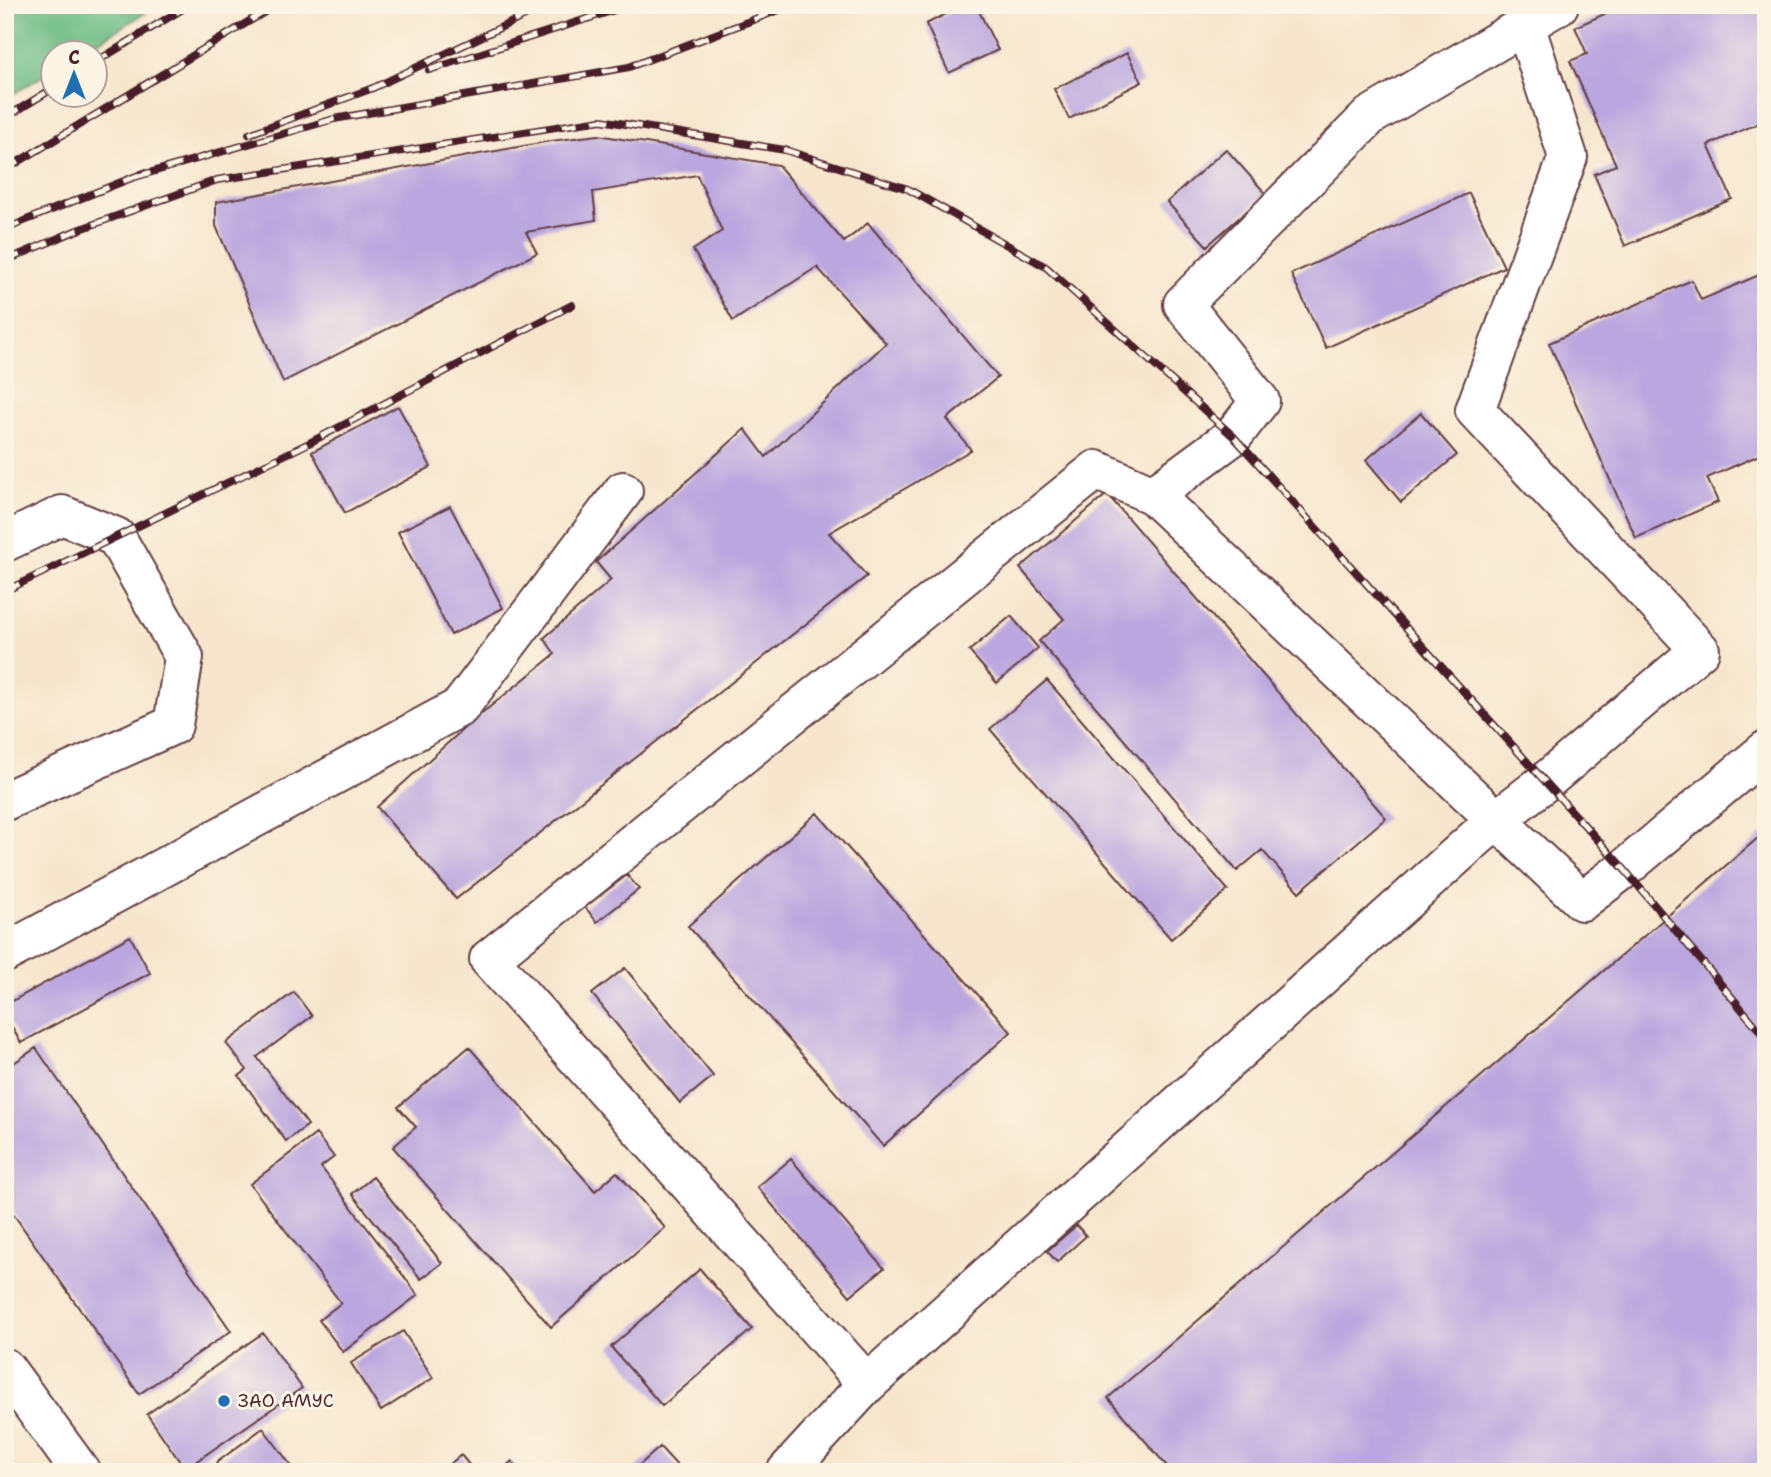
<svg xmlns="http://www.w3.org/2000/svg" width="1771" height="1477" font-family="'Shantell Sans',sans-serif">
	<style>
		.forest { fill: #6cbc86; stroke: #5b6e58; stroke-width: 2 }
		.building { fill: #bba7df }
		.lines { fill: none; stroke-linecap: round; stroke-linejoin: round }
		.minor-casing { stroke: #643d43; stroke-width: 42 }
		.major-casing { stroke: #643d43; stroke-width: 42 }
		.minor { stroke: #fff; stroke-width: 38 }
		.major { stroke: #fff; stroke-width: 38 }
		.rail-casing { stroke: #4a1f2b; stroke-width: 8 }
		.rail { stroke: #fcf5e5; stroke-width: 5; stroke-dasharray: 16; stroke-linecap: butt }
		.poi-dot { fill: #1f6fb2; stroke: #fcf5e5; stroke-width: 2.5 }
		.labels { text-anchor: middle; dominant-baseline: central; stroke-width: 6; stroke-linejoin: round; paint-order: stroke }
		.poi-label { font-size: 18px; fill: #4a1f2b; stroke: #fcf5e5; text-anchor: start }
	</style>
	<rect width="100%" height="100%" fill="#fcf5e5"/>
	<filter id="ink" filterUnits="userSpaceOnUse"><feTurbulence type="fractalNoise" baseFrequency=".0143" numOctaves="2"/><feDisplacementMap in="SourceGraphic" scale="14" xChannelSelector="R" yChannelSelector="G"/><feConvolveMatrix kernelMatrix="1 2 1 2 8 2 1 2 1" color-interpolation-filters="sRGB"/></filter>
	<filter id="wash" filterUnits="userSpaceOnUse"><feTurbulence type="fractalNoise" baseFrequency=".00686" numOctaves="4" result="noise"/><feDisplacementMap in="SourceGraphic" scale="28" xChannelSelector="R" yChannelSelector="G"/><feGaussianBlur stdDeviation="1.57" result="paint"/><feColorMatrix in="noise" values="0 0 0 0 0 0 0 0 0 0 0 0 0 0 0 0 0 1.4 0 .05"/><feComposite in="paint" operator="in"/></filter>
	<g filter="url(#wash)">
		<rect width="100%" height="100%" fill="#f7e6cd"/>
		<path class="forest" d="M5 5H158L81 52H52V70L5 99Z"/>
		<g id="blocks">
			<path class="building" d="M964 5H976L998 50 949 73 926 24Z
				M1625 5H1766V120L1708 145 1732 199 1625 246 1594 174 1616 165 1570 61 1587 54 1575 27Z
				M1127 53 1142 82 1069 119 1054 89Z
				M598 135 778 165 844 242 868 223 998 377 947 419 971 450 829 533 867 576 456 899 377 807 470 723 555 654 544 638 611 580 596 562 745 429 766 457 886 343 817 267 733 321 693 250 722 231 697 175 593 192 596 220 526 232 537 253 283 382 216 226V202L551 141Z
				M1226 149 1266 194 1207 246 1167 202Z
				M1469 193 1504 267 1326 348 1291 274Z
				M1766 272V452L1707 478 1718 502 1636 538 1549 343 1692 280 1701 300Z
				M398 406 431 467 345 513 312 452Z
				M1421 413 1457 455 1401 502 1366 460Z
				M1107 494 1386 818 1299 892 1262 850 1237 871 1039 641 1064 619 1020 568Z
				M450 506 503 608 451 635 398 532Z
				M1011 616 1038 648 997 683 969 651Z
				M1047 680 1228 890 1171 939 990 729Z
				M817 813 1011 1032 883 1146 688 926Z
				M1766 831V1472H1172L1108 1398Z
				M627 875 639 889 597 922 585 907Z
				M130 936 150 973 21 1043 5 1014V1005Z
				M625 968 713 1076 680 1103 592 994Z
				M294 992 312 1016 257 1057 308 1125 286 1141 239 1076 247 1070 226 1043Z
				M469 1047 595 1191 617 1172 665 1228 551 1327 393 1147 416 1127 398 1107Z
				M36 1048 231 1331 139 1394 5 1202V1069Z
				M316 1134 334 1157 321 1167 418 1295 343 1352 319 1320 341 1303 250 1184Z
				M791 1159 884 1268 850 1296 757 1187Z
				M373 1177 442 1263 421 1279 352 1194Z
				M1077 1225 1086 1236 1057 1262 1047 1251Z
				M700 1269 752 1329 662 1406 611 1347Z
				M403 1331 433 1378 381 1411 351 1363Z
				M263 1333 302 1388 185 1469 147 1414Z
				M263 1428 296 1472H222L216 1463Z
				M660 1447 683 1472H638L635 1469Z
				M461 1455 475 1472H440Z
				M512 1461 520 1472H499Z"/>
		</g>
	</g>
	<g filter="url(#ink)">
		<use href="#blocks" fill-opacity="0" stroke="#643d43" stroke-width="2"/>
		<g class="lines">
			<g class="minor-casing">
				<path id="minor" d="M1153 495 1582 901 1624 869 1766 750
					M5 542 62 515 116 537 184 657 173 725 5 801
					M5 953 460 707 623 491
					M867 1384 1496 820 1545 782 1700 650 1475 410 1568 157 1525 25
					M786 1472 867 1384 489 959 1096 470 1153 495 1233 436 1260 401 1183 304 1370 116 1559 5"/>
			</g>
			<g class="major-casing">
				<path id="major" d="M5 1368 81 1472"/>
			</g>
			<use href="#minor" class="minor"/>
			<use href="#major" class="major"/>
			<g class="rail-casing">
				<path id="rail" d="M94 63 189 5
					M429 70 630 5
					M5 118 52 89
					M249 134 373 88 548 5
					M5 170 276 5
					M135 177 334 119 629 67 792 5
					M5 230 24 221 144 173
					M5 261 75 231 217 180 601 120 785 150 908 189 1046 267 1233 436 1624 869 1766 1038
					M5 591 309 443 572 305"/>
			</g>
			<use href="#rail" class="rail"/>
		</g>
	</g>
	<circle class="poi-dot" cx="224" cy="1401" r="7"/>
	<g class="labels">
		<g class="poi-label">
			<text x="238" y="1401">ЗАО АМУС</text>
		</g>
	</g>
	<rect width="1771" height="1477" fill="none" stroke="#fcf5e5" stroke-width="28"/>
	<g transform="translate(74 74)"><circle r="33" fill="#fcf5e5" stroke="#b59f9b" stroke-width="2"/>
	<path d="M0-5L12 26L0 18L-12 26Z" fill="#1f6fb2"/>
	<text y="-10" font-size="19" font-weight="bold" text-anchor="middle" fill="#4a1f2b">С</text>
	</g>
</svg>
